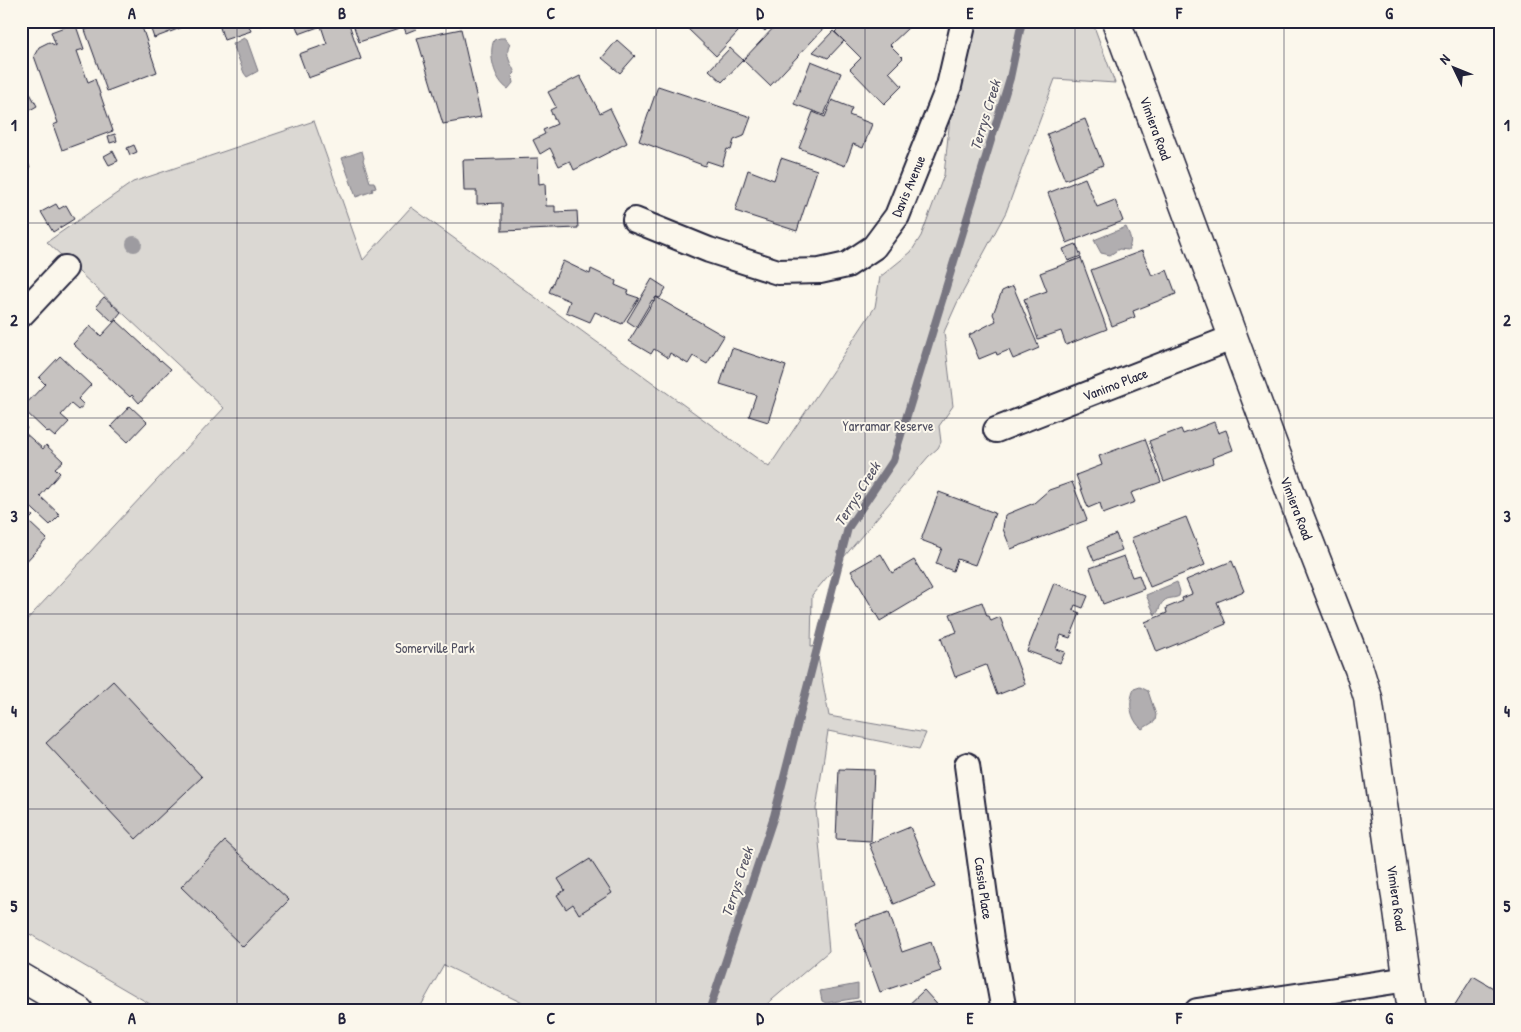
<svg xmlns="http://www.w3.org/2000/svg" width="1521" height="1032" font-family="'Patrick Hand',sans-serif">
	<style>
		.green { fill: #dbd8d3; stroke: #7e7d87 }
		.water { fill: #b1aeb0; stroke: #787681 }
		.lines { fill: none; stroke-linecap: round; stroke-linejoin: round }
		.stream { stroke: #787681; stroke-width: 8 }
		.building { fill: #c6c2c0; stroke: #22223b }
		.minor-casing { stroke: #22223b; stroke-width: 28 }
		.tertiary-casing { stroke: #22223b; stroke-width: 31 }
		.primary-casing { stroke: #22223b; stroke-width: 31 }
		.minor { stroke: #fbf7ec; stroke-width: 24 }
		.tertiary { stroke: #fbf7ec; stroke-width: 28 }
		.primary { stroke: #fbf7ec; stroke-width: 28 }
		.tree { fill: #9d9ba0 }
		.grid { fill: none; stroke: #22223b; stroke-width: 1; stroke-opacity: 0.55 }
		.labels { text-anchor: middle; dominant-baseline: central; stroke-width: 4; stroke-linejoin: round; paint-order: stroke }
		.street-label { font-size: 14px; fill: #22223b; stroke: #fbf7ec }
		.park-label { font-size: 14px; fill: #505061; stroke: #fbf7ec }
		.water-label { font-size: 15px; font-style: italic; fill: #545364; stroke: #fbf7ec }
		.neatline { fill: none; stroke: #22223b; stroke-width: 2 }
		.grid-label { font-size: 16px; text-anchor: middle; font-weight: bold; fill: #22223b }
	</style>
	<rect width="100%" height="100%" fill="#fbf7ec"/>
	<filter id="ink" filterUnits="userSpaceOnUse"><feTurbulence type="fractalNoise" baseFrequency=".02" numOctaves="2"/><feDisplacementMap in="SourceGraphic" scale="10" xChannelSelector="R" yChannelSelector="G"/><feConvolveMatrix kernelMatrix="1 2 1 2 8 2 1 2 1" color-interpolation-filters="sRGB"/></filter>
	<g filter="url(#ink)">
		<path class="green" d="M960 21H1092L1115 83 1055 79 1006 212 957 303 944 332 953 406 939 426 941 442 938 448 928 457 812 595 811 647 816 646 829 716 926 733 919 749 828 731 816 809 829 951 759 1011H539L444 965 418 1011H162L21 929V626L224 408 47 242 133 182 314 121 363 260 411 207 769 467 875 307 880 277 911 252 921 236 944 175Z"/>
		<path class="water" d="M244 38 247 40 258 71 247 77 244 73 233 44Z
			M500 38H505L510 44C504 55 511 63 515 73L512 76 513 83 508 89C494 80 488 54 494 40Z
			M362 151 364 158 363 160 370 182H374L376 188 372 189 373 191 356 197 342 158Z
			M1126 227C1130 236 1133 240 1128 250L1119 249 1110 255 1101 253 1094 240Z
			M1177 582 1180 591 1179 596C1174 599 1168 597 1164 601 1159 605 1160 611 1155 615L1146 595Z
			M1140 687 1148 691 1156 715 1155 721 1142 729C1130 719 1128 703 1134 689Z
			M858 984V998L826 1003 822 1001 820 991Z"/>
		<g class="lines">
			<path class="stream" d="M709 1011 774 816 848 528 893 461 1010 78 1022 21"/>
		</g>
		<path class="building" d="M109 21H140L157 72 107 91 85 30Z
			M148 21H199L154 38Z
			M218 21H247L251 31 224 40Z
			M259 21H275L261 26Z
			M291 21H348L361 59 308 78 299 54 327 44 321 26 299 34 295 23 292 25Z
			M352 21H413L416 29 406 33 403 24 397 27 399 29 359 42Z
			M694 21H748L716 56 687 28Z
			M754 21H774L765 31Z
			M776 21H819L825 27 770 86 743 60 778 23Z
			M846 21H902L908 28 890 45 903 58 889 72 902 86 884 104 850 69 861 58 835 32Z
			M75 23 84 49 77 51 88 82 95 79 113 131 62 150 53 125 58 123 34 56 39 47 49 42 56 46 51 32Z
			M461 29 481 117 443 124 417 38Z
			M833 31 844 41 828 58 813 52Z
			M617 40 635 56 620 73 602 58Z
			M730 48 743 60 722 82 709 70Z
			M811 61 841 73 824 115 794 104Z
			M580 76 600 113 610 108 627 143 574 170 570 161 559 166 550 148 540 154 533 140 545 134 543 130 557 124 550 110 556 107 548 92Z
			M21 77 37 106 21 115Z
			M658 86 751 117 744 136 734 140 731 150 727 149 722 166 707 161 705 166 639 141Z
			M832 100 852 108 849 115 872 124 863 148 853 144 845 166 799 148 813 112 825 117Z
			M1085 119 1103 165 1065 180 1047 134Z
			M115 134 117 141 110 143 108 136Z
			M134 145 137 152 130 155 127 148Z
			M113 151 118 161 109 165 104 156Z
			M22 152 30 167 21 172V153Z
			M538 158 539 184 545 183 546 206H555V212L577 211 578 228 502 231V203L477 204V191H464L463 160Z
			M781 158 817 170 797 231 735 211 748 170 774 180Z
			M1085 178 1097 207 1115 200 1123 221 1067 243 1048 193Z
			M56 204 59 209 66 205 74 219 53 232 41 212Z
			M1076 244 1081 256 1068 261 1063 249Z
			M1142 251 1152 276 1167 270 1176 294 1133 311 1135 317 1112 326 1091 270Z
			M1081 258 1107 329 1066 345 1061 331 1038 339 1024 299 1047 291 1040 273Z
			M563 261 590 274 591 269 616 281 615 285 629 291 627 294 639 298 622 324 595 312 590 322 566 312 570 301 549 292Z
			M652 279 666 288 660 298 656 297 654 301 652 300 636 327 627 321Z
			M1013 286 1039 348 1013 359 1009 350 997 355 996 352 979 359 969 335 996 321 993 314 1002 291Z
			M104 297 121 312 113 322 96 306Z
			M656 297 724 336 707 364 693 356 688 364 670 353 668 358 654 349 651 354 629 341Z
			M116 320 160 361 161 360 171 369 139 403 132 395 130 397 73 344 90 326 101 336Z
			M732 348 786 366 768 422 749 416 756 395 720 384Z
			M60 356 91 385 78 399 84 405 78 410 71 404 61 415 69 422 55 437 48 431 47 432 22 408 45 384 39 378Z
			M130 406 147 422 128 442 111 426Z
			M1214 422 1218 433 1226 430 1233 450 1212 458 1213 463 1164 481 1149 441 1181 429 1183 434Z
			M21 423 27 428 24 432 43 449 46 445 63 461 55 468 60 473 40 496 60 515 50 525 21 498Z
			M1145 439 1161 482 1131 493 1135 502 1103 514 1100 503 1088 508 1076 475 1102 465 1099 456Z
			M1072 482 1087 520 1011 549 1003 529 1005 515 1034 503 1049 490Z
			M939 492 995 513 975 565 957 559 953 571 936 564 942 548 921 540Z
			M21 505 33 516 28 521 47 539 21 567Z
			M1186 517 1205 565 1150 587 1131 538Z
			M1116 534 1122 550 1094 561 1088 546Z
			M881 554 892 573 914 560 932 590 880 621 851 571Z
			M1124 556 1132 577 1139 575 1144 589 1103 604 1090 568Z
			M1232 561 1244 591 1217 602 1226 624 1157 652 1145 622 1167 613 1166 608 1183 601 1182 598 1192 594 1186 580Z
			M1054 583 1088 596 1083 608 1075 605 1073 610 1080 613 1070 638 1061 635 1056 649 1065 652 1060 663 1027 651Z
			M982 602 987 616H989L991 621 1000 617 1025 684 997 695 986 665 955 677 941 638 957 632 950 614Z
			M113 681 202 777 136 839 46 743Z
			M839 769 874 770 871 841 836 839Z
			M910 827 935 887 894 904 869 844Z
			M225 841 289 900 243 947 181 887Z
			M590 859 612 893 579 914 573 904 566 909 557 895 565 890 558 879Z
			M889 912 902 952 931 942 941 971 880 992 855 923Z
			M1473 976 1500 992V1011H1451Z
			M924 990 943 1011H902Z
			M860 1001 861 1011H814L815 1008Z"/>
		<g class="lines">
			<g class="minor-casing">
				<path id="minor" d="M635 220 709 250 778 272 820 271 847 265 874 247 897 216 949 86 964 21
					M21 315 65 268
					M996 430 1234 337
					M967 765 991 940 1004 1011
					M1197 1011 1408 979"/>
			</g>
			<g class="tertiary-casing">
				<path id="tertiary" d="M1116 21 1299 515 1359 669 1368 698 1412 1011"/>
			</g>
			<g class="primary-casing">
				<path id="primary" d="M21 977 79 1011"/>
			</g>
			<use href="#minor" class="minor"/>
			<use href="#tertiary" class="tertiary"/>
			<use href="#primary" class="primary"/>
		</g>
		<circle class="tree" cx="134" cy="244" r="8"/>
	</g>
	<path class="grid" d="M237 21V1011M446 21V1011M656 21V1011M865 21V1011M1075 21V1011M1284 21V1011M21 223H1500M21 418H1500M21 614H1500M21 809H1500"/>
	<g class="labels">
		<g class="street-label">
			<text transform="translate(1156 128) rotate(70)">Vimiera Road</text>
			<text transform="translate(908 186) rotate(-67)">Davis Avenue</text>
			<text transform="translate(1115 384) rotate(-21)">Vanimo Place</text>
			<text transform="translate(1297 508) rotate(69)">Vimiera Road</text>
			<text transform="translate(984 888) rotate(82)">Cassia Place</text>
			<text transform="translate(1397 898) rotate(82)">Vimiera Road</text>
		</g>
		<g class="park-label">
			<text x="888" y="425">Yarramar Reserve</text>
			<text x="435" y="647">Somerville Park</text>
		</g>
		<g class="water-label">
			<text transform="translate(985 115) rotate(-73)">Terrys Creek</text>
			<text transform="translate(857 494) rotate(-58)">Terrys Creek</text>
			<text transform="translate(737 882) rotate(-72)">Terrys Creek</text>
		</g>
	</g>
	<rect width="1521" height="1032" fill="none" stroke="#fbf7ec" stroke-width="55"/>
	<g transform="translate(1454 68) rotate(313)" stroke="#fbf7ec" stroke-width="4" paint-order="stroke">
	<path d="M0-4L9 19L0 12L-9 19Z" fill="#22223b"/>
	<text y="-8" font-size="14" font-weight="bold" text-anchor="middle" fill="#22223b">N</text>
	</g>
	<rect x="28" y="28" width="1466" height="976" class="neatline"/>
	<g class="grid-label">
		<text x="132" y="19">A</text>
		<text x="342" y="19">B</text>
		<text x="551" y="19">C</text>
		<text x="760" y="19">D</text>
		<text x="970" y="19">E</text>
		<text x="1179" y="19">F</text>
		<text x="1389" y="19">G</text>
		<text x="14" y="131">1</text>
		<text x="1507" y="131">1</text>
		<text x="14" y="326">2</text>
		<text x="1507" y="326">2</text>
		<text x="14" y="522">3</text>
		<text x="1507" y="522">3</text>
		<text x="14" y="717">4</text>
		<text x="1507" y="717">4</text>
		<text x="14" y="912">5</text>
		<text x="1507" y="912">5</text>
		<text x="132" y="1024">A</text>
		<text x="342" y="1024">B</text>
		<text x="551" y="1024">C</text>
		<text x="760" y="1024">D</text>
		<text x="970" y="1024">E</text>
		<text x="1179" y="1024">F</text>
		<text x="1389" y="1024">G</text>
	</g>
</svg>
